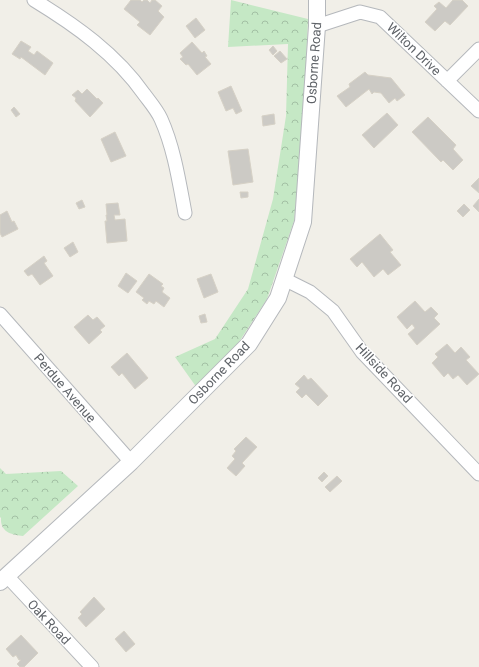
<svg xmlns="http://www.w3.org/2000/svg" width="479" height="667" font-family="Roboto,sans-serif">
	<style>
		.forest { fill: url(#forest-crowns) }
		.building { fill: #cccac5; stroke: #d6d1c6 }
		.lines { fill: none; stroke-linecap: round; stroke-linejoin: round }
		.minor-casing { stroke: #b5b8bc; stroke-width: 15 }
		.tertiary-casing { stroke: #b5b8bc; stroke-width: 18 }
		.minor { stroke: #fff; stroke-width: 13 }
		.tertiary { stroke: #fff; stroke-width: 16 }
		.labels { text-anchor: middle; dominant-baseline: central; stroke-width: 3; stroke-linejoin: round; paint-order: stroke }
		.street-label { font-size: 13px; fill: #5f6368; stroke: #fff }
	</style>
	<defs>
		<pattern id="forest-crowns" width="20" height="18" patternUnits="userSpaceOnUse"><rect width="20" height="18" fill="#c5e8c5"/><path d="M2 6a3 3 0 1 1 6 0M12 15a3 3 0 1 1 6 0" fill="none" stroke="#a3c0a4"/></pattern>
	</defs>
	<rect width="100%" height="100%" fill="#f1efe8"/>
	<path class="forest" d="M231 0 308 19 303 130 294 221 267 299 237 345 197 388 175 357 215 339 248 289 273 199 286 116 288 44 228 47Z
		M0 468 6 474 61 471 78 486 23 536C13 535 0 533 1 518L0 517Z"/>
	<path class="building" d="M131 0H140L142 2 144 0H147L150 3 152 0H155L162 6 158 11 164 17 150 35 137 25 140 22 124 9Z
		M453 0H462L468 6 450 25 445 21 435 31 425 22 437 9 434 6 439 2 446 8Z
		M196 18 205 30 195 38 186 26Z
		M21 41 31 47 28 51 34 55 37 51 53 63 45 75 21 57 20 59 12 54Z
		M192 42 202 53 204 51 207 56 205 57 211 64 197 75 188 64 186 65 180 59 183 57 180 53Z
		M273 46 277 51 273 55 269 50Z
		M280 51 287 59 281 63 274 56Z
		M365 72 368 75 391 78 405 95 397 101 395 98 389 103 381 93 374 92 372 94 369 89 346 107 337 96 350 87 349 84Z
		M231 86 242 111 236 114 233 108 226 111 218 92Z
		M87 89 97 99 98 98 103 103 90 117 75 101 76 98 72 95 78 90 82 94Z
		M14 107 20 114 16 117 11 110Z
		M387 113 398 125 374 148 362 135Z
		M274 114 275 124 263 126 262 116Z
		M428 117 456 145 453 149 463 160 453 170 443 160 441 162 412 132Z
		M115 132 126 156 111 162 101 139Z
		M248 149 253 182 233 185 228 151Z
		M479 178V193L471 186Z
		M240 192H248V197L241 198Z
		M479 199V212L473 206Z
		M82 200 85 207 79 209 76 203Z
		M118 203 120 215H114L115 220 125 219 127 241 107 243 105 221H107L106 215H107L106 204Z
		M464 204 470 210 463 217 457 211Z
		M7 211 12 222 14 221 18 229 2 237 0 233V215Z
		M380 234 393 250 390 252 401 265 388 275 383 269 374 277 362 262 357 267 350 259Z
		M73 242 78 252 70 257 64 248Z
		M44 256 47 261 44 263 53 276 40 285 32 274 28 276 24 271Z
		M126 273 137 281 128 293 118 286Z
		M149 274 163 284 161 286 164 288 162 292 170 298 164 307 156 301 154 304 149 301 147 304 142 300 144 298 136 292Z
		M211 274 218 292 204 298 197 279Z
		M415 301 425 312 431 307 438 314 434 318 440 324 417 345 408 334 415 328 412 324 407 329 397 317Z
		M205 314 207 322 201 323 199 316Z
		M88 315 93 320 97 317 105 326 100 330 102 332 89 344 74 327Z
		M447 344 455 353 461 347 470 357 466 360 479 374 467 385 458 375 453 379 448 373 444 377 432 363 438 357 435 354Z
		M127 353 148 378 135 389 122 373 119 376 111 367Z
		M304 375 308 380 311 378 328 396 318 406 306 394 302 398 296 392 300 388 295 384Z
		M246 437 257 447 242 463 245 466 236 476 227 468 235 459 232 456 236 451 234 449Z
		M324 472 328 476 322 482 318 478Z
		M337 476 342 481 330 492 325 487Z
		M94 597 105 609 86 627 78 618 82 614 80 612Z
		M124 631 135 644 126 652 115 639Z
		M21 635 38 653 24 667H20L17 664 21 660H19L16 655 13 657 6 649Z"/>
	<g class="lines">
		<g class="minor-casing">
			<path id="minor" d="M34 0C75 25 116 54 144 94 150 102 157 110 161 119 174 148 179 181 185 213
				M317 26 360 12 380 17 479 111
				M447 81 479 49
				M284 279 310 292 333 311 362 352 479 474
				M0 314 131 462
				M7 576 92 667"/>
		</g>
		<g class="tertiary-casing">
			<path id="tertiary" d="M0 582 131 462 249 344 278 298 303 222 317 26V0"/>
		</g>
		<use href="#minor" class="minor"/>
		<use href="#tertiary" class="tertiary"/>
	</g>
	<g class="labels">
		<g class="street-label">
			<text transform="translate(414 49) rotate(44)">Wilton Drive</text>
			<text transform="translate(314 63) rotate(-86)">Osborne Road</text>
			<text transform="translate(219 373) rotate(-46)">Osborne Road</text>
			<text transform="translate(384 373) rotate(47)">Hillside Road</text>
			<text transform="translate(65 388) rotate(49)">Perdue Avenue</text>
			<text transform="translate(49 622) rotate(47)">Oak Road</text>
		</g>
	</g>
</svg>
